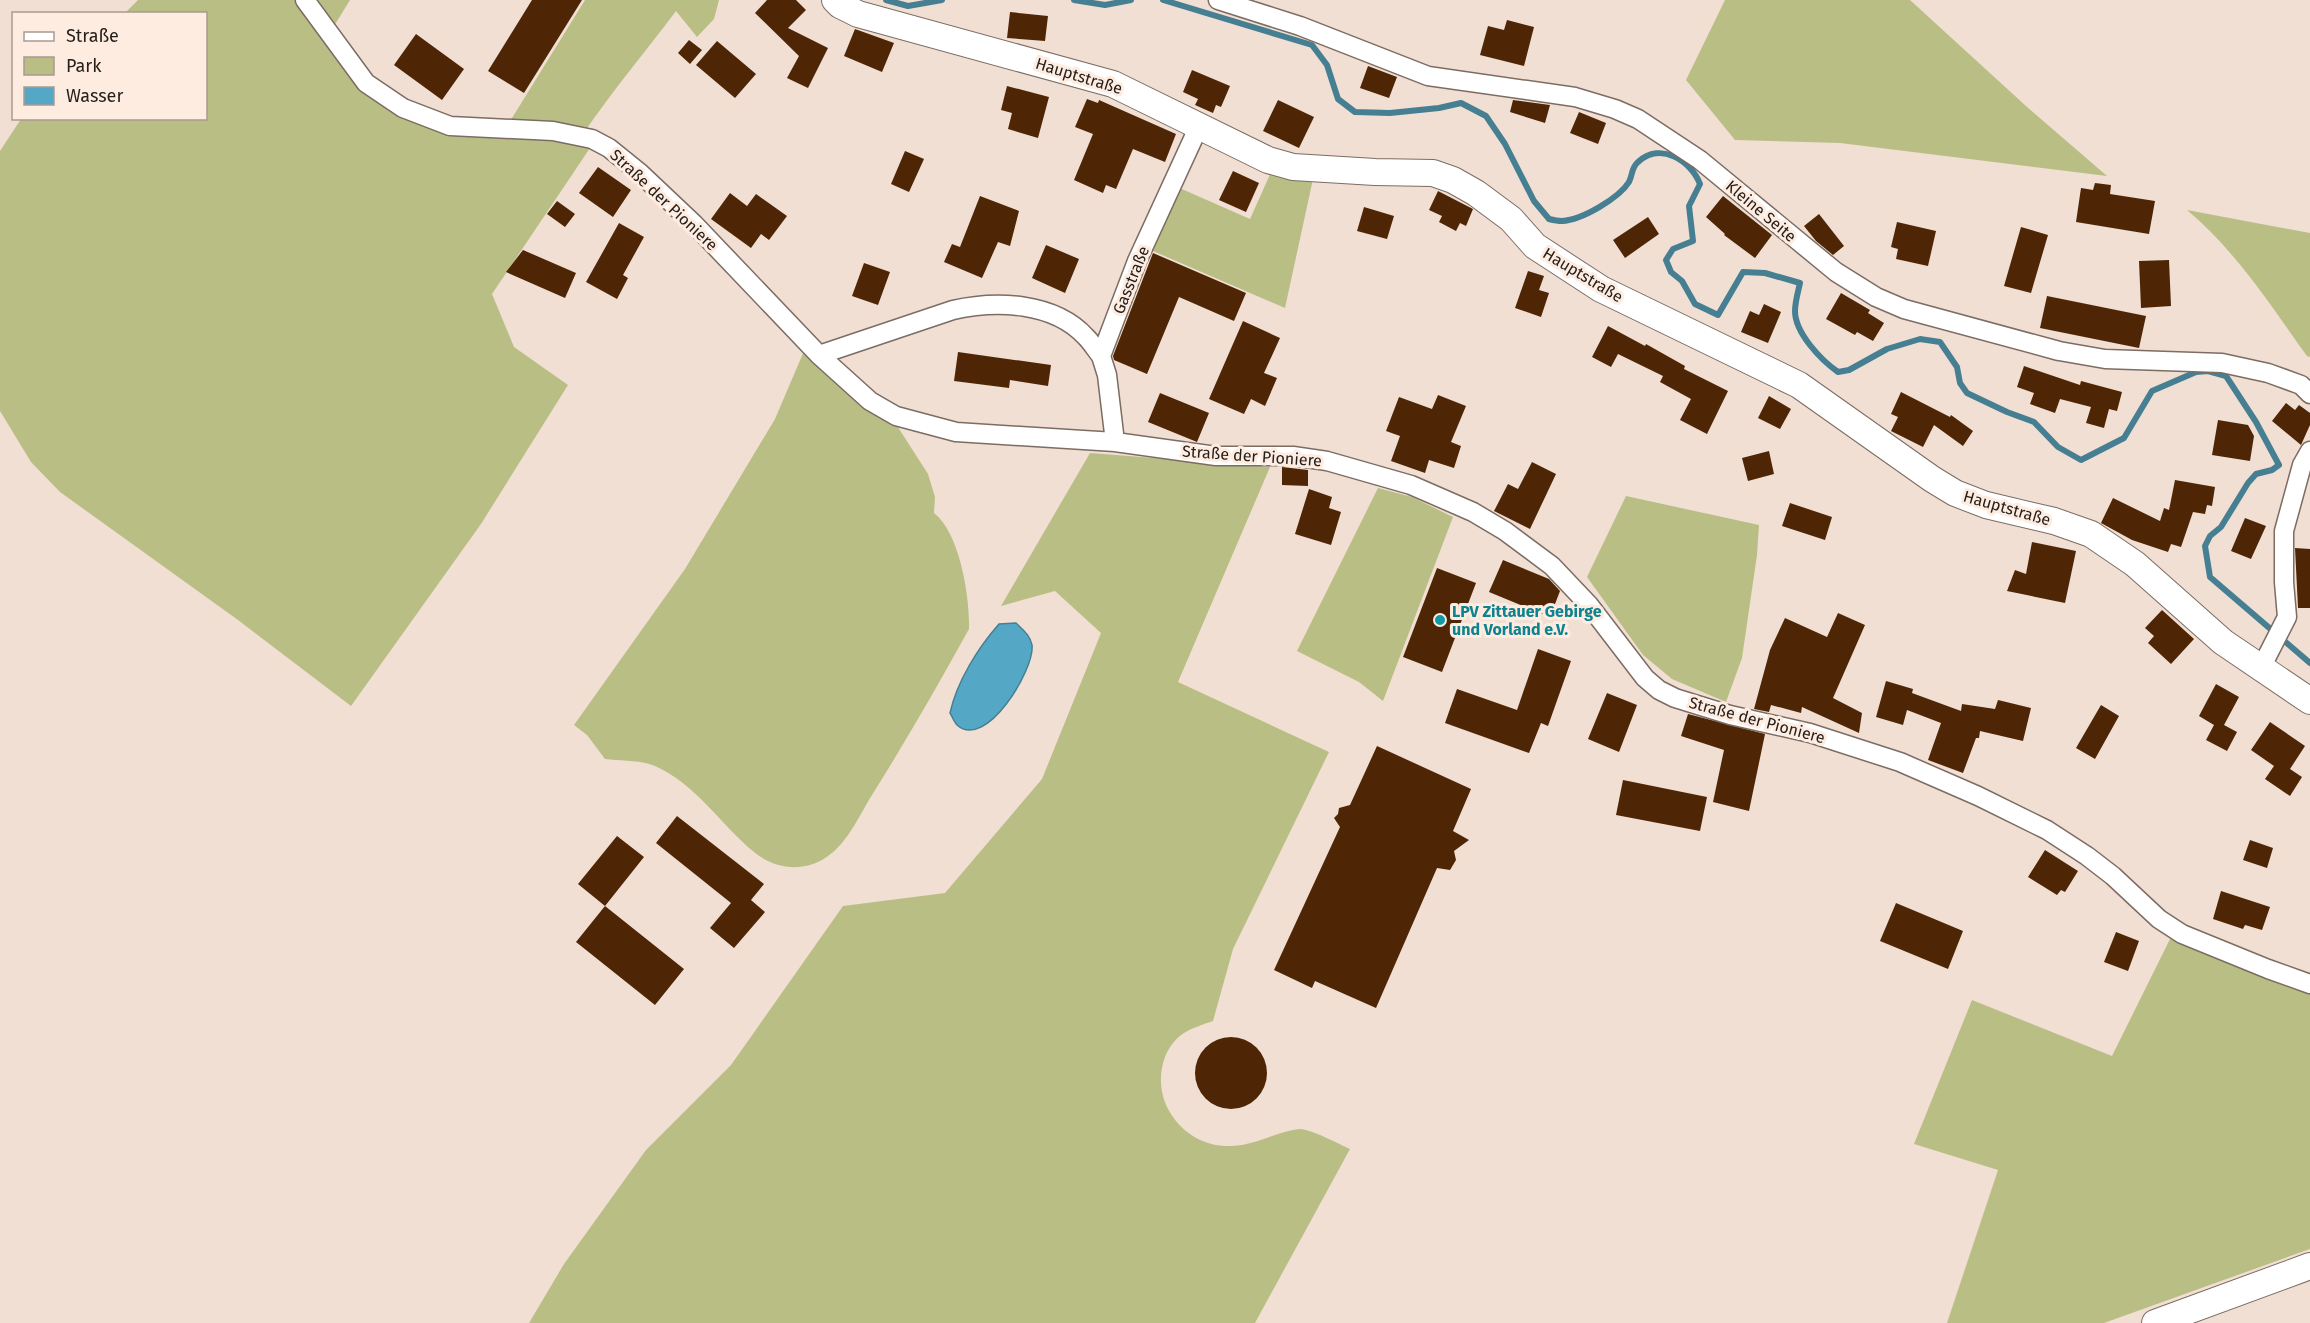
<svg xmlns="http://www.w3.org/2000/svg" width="2310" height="1323" font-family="'Fira Sans',sans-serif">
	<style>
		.green { fill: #b9bf84 }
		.water { fill: #54a8c5; stroke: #467f92; stroke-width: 1.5 }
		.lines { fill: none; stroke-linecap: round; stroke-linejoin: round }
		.stream { stroke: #467f92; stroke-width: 6 }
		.building { fill: #4e2606 }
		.street-casing { stroke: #7c6c62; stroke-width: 21 }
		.secondary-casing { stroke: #7c6c62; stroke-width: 28 }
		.street { stroke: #fff; stroke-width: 18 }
		.secondary { stroke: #fff; stroke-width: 26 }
		.culture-dot { fill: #0f9aa8; stroke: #ffece1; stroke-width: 2 }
		.labels { text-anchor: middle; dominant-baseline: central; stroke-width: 6; stroke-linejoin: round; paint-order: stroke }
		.street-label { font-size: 16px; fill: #26201c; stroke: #ffece1 }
		.culture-label { font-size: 16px; font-weight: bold; fill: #0d838f; stroke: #ffece1; text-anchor: start }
	</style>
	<rect width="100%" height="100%" fill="#f1dfd4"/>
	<path class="green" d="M138 0H296L360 87 405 119 446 133 561 142 590 148 492 294 514 347 568 385 481 524 351 706 238 620 60 492 31 462 0 411V151L21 119 206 118V14L125 13Z
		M310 0H350L331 31Z
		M585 0H719L714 19 697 37 676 11C646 51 614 89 585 131L507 126Z
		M1725 0H1910L2026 106 2107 176 1840 143 1735 140 1686 80Z
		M1272 170 1313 179 1285 308 1146 248 1175 186 1250 219Z
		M2187 210 2310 233V357L2307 356C2271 306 2236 251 2187 210Z
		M804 351 894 421 928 474 935 497 934 513C960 533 970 598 969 629 938 685 906 741 872 795 859 816 846 847 822 860 800 872 774 869 754 852 720 824 697 785 655 766 641 760 620 761 605 759L587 735 574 725 685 569 775 419Z
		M1090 453 1270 467 1178 682 1329 752 1233 949 1213 1021C1190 1029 1175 1033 1165 1057 1158 1076 1160 1097 1171 1114 1186 1138 1213 1150 1242 1145 1261 1142 1280 1131 1299 1129 1309 1128 1339 1144 1350 1149L1255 1323H529L564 1264 646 1150 731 1065 843 906 945 893 1042 779 1101 633 1055 591 1001 606Z
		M1378 488 1412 497 1453 517 1383 701 1359 682 1297 651Z
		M1626 496 1759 525 1757 555 1742 658 1726 702 1672 679 1643 655 1587 577Z
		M2170 939 2310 990V1249L2104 1323H1947L1998 1170 1914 1144 1972 1000 2112 1056Z"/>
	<path class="water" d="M1016 623C1023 630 1030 635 1032 645 1035 669 986 751 957 725 954 722 952 716 950 713 957 681 978 648 999 624Z"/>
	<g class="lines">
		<path class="stream" d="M886 0 908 6 942 0
			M1074 0 1105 5 1131 0
			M1163 0 1312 45 1327 65 1338 99 1355 112 1390 113 1439 108 1461 103 1486 116 1505 144 1534 201 1549 219C1553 220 1558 221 1562 221 1582 220 1619 198 1629 182 1633 174 1631 168 1638 162 1661 141 1691 161 1700 184L1689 206 1693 241 1673 249 1666 260 1671 272 1682 281 1695 304 1718 315 1743 272 1765 273 1800 283C1798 292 1795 302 1795 311 1795 333 1821 360 1838 372L1849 370 1887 349 1920 339 1940 342 1957 367 1960 383 1967 393 2007 412 2034 422 2058 447 2081 460 2124 438 2152 391 2196 372 2208 371 2226 376 2256 422 2279 465 2272 470 2256 474 2248 483 2221 527 2210 536 2205 546 2210 577 2310 663"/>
	</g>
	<path class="building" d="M532 0H582L524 93 488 71Z
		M767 0H796L806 10 788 28 828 48 808 88 787 78 799 56 755 13Z
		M1010 12 1048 16 1045 41 1007 38Z
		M1507 20 1534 27 1524 66 1480 55 1488 26 1504 30Z
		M855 29 894 43 882 72 844 56Z
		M416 34 464 69 442 100 394 65Z
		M689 40 702 50 690 64 678 53Z
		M717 41 756 74 735 98 696 65Z
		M1368 66 1397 77 1389 98 1360 88Z
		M1192 70 1230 86 1221 107 1216 105 1213 113 1195 105 1198 99 1183 92Z
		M1007 86 1049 97 1038 138 1008 129 1012 113 1001 110Z
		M1087 99 1098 103 1099 100 1176 134 1165 162 1133 149 1116 189 1106 185 1103 193 1074 180 1093 134 1075 127Z
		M1278 100 1314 117 1299 148 1263 131Z
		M1513 100 1550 105 1545 123 1510 112Z
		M1579 112 1606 123 1598 144 1570 133Z
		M905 151 924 159 909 192 891 184Z
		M598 167 631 190 613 217 579 193Z
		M1233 171 1259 183 1246 212 1219 200Z
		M2095 183 2111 185 2110 194 2155 201 2149 234 2076 222 2081 188 2093 190Z
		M1438 191 1473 209 1466 226 1460 223 1456 231 1439 222 1442 216 1429 210Z
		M730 193 747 206 756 194 787 216 769 240 761 234 751 248 711 219Z
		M980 196 1019 211 1010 246 998 242 982 278 944 262 952 244 960 247Z
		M1723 196 1772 235 1755 258 1724 235 1725 234 1706 217Z
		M557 201 575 214 565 227 547 214Z
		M1364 207 1394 216 1387 239 1357 231Z
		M1819 214 1844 246 1833 255 1816 241 1804 226Z
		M1648 217 1659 234 1625 258 1613 240Z
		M1897 222 1936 231 1928 266 1896 259 1898 249 1891 247Z
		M619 223 644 237 623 275 628 278 617 299 586 282Z
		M2021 227 2048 235 2031 293 2004 286Z
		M1046 245 1079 259 1065 293 1032 278Z
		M523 250 576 273 565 298 506 272Z
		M1153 253 1246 293 1234 321 1179 297 1147 374 1114 360 1113 356Z
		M2169 260 2171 306 2141 308 2139 261Z
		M864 263 890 272 878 305 852 296Z
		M1528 271 1544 276 1539 290 1549 293 1541 317 1515 308Z
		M1841 293 1870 310 1868 313 1884 323 1873 341 1857 332 1855 335 1826 319Z
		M2047 296 2146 316 2139 348 2040 328Z
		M1764 304 1781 312 1768 343 1741 332 1750 311 1759 315Z
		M1243 321 1280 338 1264 373 1277 378 1265 406 1251 399 1244 414 1209 399Z
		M1608 326 1645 346 1646 344 1685 366 1684 369 1728 391 1707 434 1680 420 1691 399 1660 382 1663 376 1618 354 1611 367 1592 357Z
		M958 352 1051 365 1048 386 1010 380 1009 388 954 381Z
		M2024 366 2080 385 2081 381 2122 392 2117 411 2109 409 2104 428 2086 423 2091 407 2060 399 2055 413 2030 404 2034 393 2017 387Z
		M1901 392 1950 417 1951 415 1973 431 1963 446 1934 425 1923 447 1891 431 1898 417 1891 414Z
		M1160 393 1209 413 1197 442 1148 422Z
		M1438 395 1466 406 1451 442 1461 446 1454 468 1429 460 1425 473 1391 461 1400 436 1386 431 1399 397 1432 409Z
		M1769 396 1791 409 1780 429 1758 418Z
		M2286 403 2295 410 2299 405 2310 413V425L2301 445 2272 421Z
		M2218 420 2248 425 2254 436 2250 461 2212 455Z
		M1769 451 1774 474 1748 481 1742 458Z
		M1532 462 1556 474 1530 529 1494 511 1508 484 1518 489Z
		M1282 467 1308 470V486L1282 485Z
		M2175 480 2215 487 2212 506 2207 505 2205 514 2193 512 2181 547 2171 544 2168 552 2132 540 2101 523 2113 498 2160 521 2164 508 2169 510Z
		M1309 489 1332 497 1329 508 1341 512 1331 545 1295 534Z
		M1790 503 1832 517 1825 540 1782 526Z
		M2245 518 2266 526 2251 559 2231 551Z
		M2032 542 2076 551 2065 603 2007 591 2015 570 2026 574Z
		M2295 548 2310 549V608H2298Z
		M1503 560 1549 579 1560 591 1550 617 1489 592Z
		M1437 568 1476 583 1442 672 1403 657Z
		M2162 610 2194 639 2171 664 2148 643 2154 636 2145 628Z
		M1838 613 1865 625 1833 698 1862 713 1859 733 1802 707 1801 713 1771 705 1769 712 1754 709 1770 650 1785 618 1827 637Z
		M1538 649 1571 661 1548 726 1541 723 1529 753 1445 723 1457 689 1517 710Z
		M1886 681 1913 689 1912 693 1961 711 1962 704 1995 709 1998 700 2031 708 2023 741 1980 731 1979 738H1976L1963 773 1928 760 1941 723 1907 710 1903 725 1876 717Z
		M2216 684 2239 697 2224 725 2237 732 2227 751 2206 740 2214 725 2199 716Z
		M1607 693 1637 705 1619 752 1588 739Z
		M2101 705 2119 716 2095 759 2076 748Z
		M1688 714 1765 734 1749 811 1713 802 1724 750 1681 736Z
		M2270 722 2305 746 2290 769 2302 777 2290 796 2265 779 2274 766 2251 750Z
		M1377 746 1471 789 1453 831 1469 840 1454 851 1456 860 1450 870 1437 868 1376 1008 1315 981 1312 988 1274 970 1340 827 1334 818 1338 814 1339 808 1350 805Z
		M1623 780 1707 797 1700 831 1616 815Z
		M677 816 764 884 751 900 765 912 734 948 710 928 731 903 656 843Z
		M617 836 644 857 605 906 578 884Z
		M2250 840 2273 848 2267 868 2243 860Z
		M2045 850 2078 871 2065 892 2061 890 2057 895 2028 877Z
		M2221 891 2270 907 2262 930 2245 925 2243 929 2213 919Z
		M1896 903 1963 931 1948 969 1880 941Z
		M605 906 684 969 655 1005 576 942Z
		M2116 932 2139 941 2128 971 2104 962Z
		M1195 1073a36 36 0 1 1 72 0a36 36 0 1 1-72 0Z"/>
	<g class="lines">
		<g class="street-casing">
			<path id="street" d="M305 0 366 83 403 108 450 126 553 131 592 139 609 148 640 173 694 224 819 355 870 401 896 416 956 432 1115 442 1216 456H1293L1327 461 1411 485 1473 512 1505 531 1552 566 1589 605 1645 678 1659 690 1675 698 1730 715 1810 733 1900 762 1978 796 2047 830 2087 856 2113 876 2159 919 2182 934 2268 969 2310 984
				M1218 0 1300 26 1428 76 1575 97 1615 109 1638 119 1700 160 1836 272 1876 297 1904 309 2059 351 2105 359 2222 363 2268 373 2301 385 2310 394
				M819 355 953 310C996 300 1054 302 1086 337 1092 343 1096 350 1101 356
				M1115 442 1107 375 1101 356 1137 261 1199 126
				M2261 668 2287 617 2284 582V531L2302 465 2310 451"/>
		</g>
		<g class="secondary-casing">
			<path id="secondary" d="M835 0 840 5 858 14 1113 84 1268 160 1293 167 1375 172 1433 173 1453 180 1476 193 1511 219 1535 246 1601 289 1799 385 1932 479 1955 493 1986 505 2054 521 2091 534 2135 564 2223 642 2310 701
				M2155 1323 2310 1266"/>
		</g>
		<use href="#street" class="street"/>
		<use href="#secondary" class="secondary"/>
	</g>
	<circle class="culture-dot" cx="1440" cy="620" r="6"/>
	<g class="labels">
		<g class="street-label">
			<text transform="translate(1079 76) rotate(17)">Hauptstraße</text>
			<text transform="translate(664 200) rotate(43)">Straße der Pioniere</text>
			<text transform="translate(1761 211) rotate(40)">Kleine Seite</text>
			<text transform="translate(1583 275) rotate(31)">Hauptstraße</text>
			<text transform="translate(1131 280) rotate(-68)">Gasstraße</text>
			<text transform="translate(1252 456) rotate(4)">Straße der Pioniere</text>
			<text transform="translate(2007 508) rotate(16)">Hauptstraße</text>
			<text transform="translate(1757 720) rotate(15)">Straße der Pioniere</text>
		</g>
		<g class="culture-label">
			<text x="1452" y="611">LPV Zittauer Gebirge<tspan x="1452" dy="18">und Vorland e.V.</tspan></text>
		</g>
	</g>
	<rect x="12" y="12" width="195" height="108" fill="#ffece1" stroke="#a89a92" stroke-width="1.5"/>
	<rect x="24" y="32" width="30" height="9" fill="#ffffff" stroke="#a89a92" stroke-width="1.5"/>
	<text x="66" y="42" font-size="18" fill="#26201c">Straße</text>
	<rect x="24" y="57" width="30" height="18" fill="#b9bf84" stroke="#a89a92" stroke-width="1.5"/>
	<text x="66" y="72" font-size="18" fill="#26201c">Park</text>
	<rect x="24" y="87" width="30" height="18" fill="#54a8c5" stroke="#a89a92" stroke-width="1.5"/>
	<text x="66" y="102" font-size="18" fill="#26201c">Wasser</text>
</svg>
